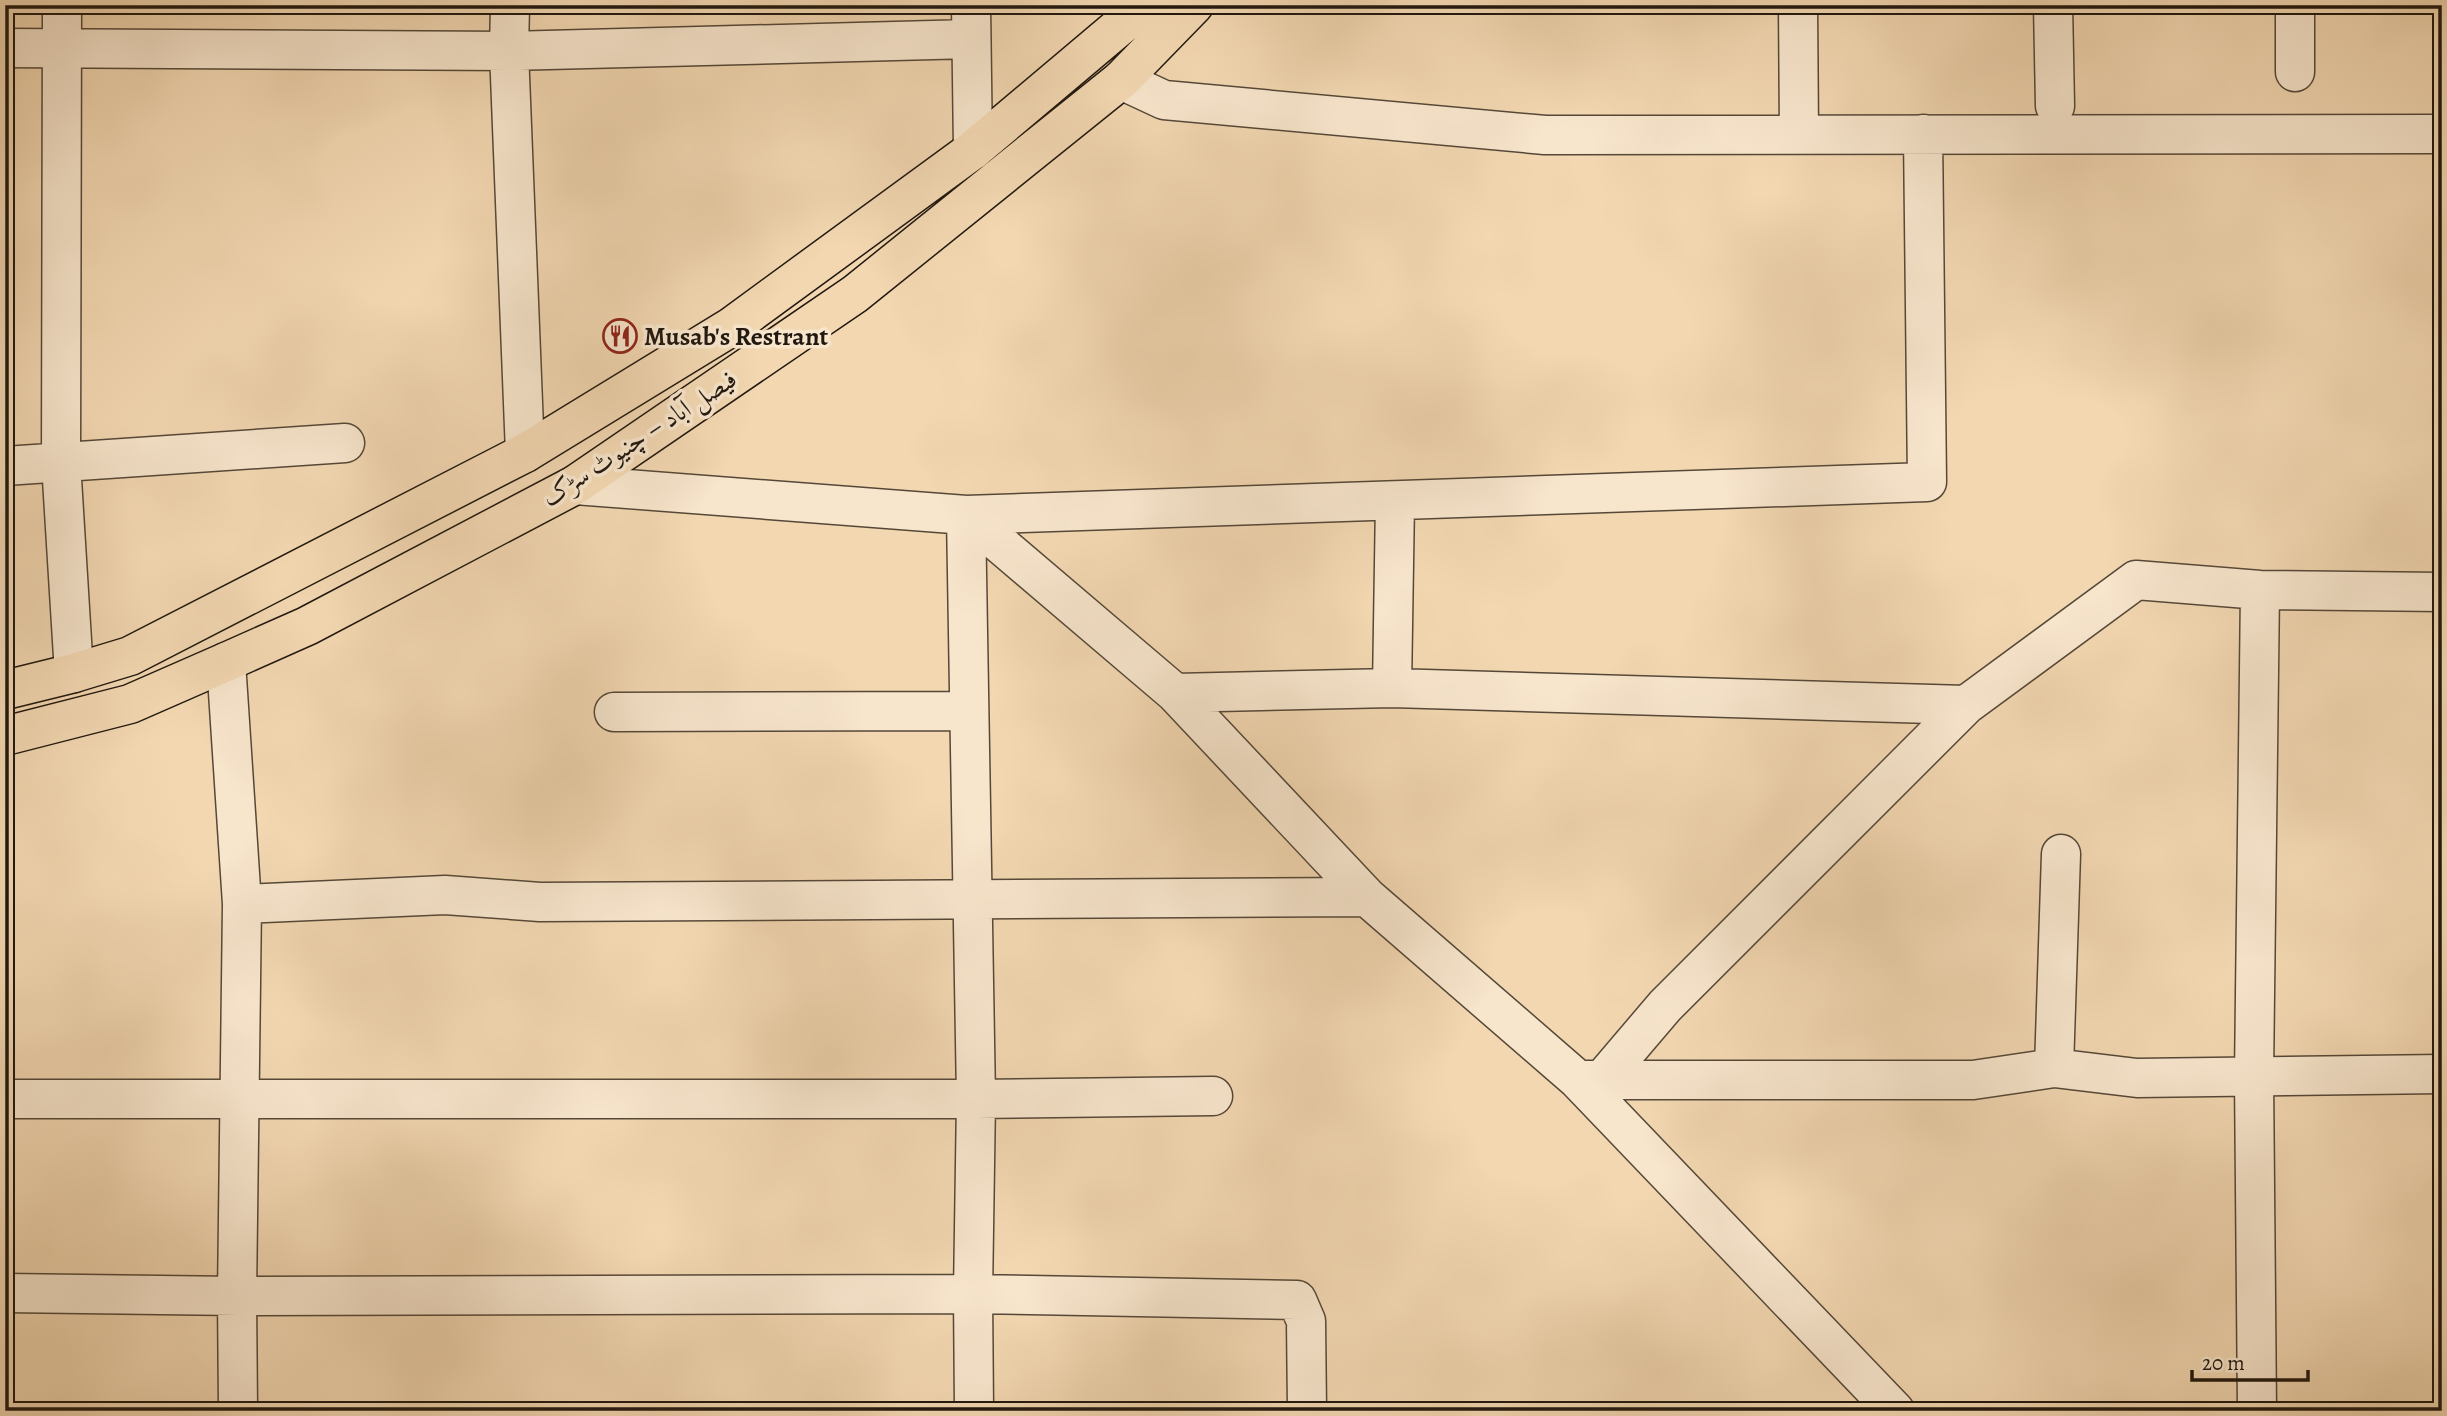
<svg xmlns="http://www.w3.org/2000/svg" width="2447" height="1416" font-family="Alegreya,Amiri,serif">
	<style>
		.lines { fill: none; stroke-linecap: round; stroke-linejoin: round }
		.minor-casing { stroke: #554838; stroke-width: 41 }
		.highway-casing { stroke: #21180f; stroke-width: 41 }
		.minor { stroke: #f7e5cc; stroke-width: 38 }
		.highway { stroke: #f2d7b1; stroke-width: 38 }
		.labels { text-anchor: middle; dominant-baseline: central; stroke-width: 7; stroke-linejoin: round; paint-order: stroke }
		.poi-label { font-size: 26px; font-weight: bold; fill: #21180f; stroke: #f7e5cc; text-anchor: start }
		.street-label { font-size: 26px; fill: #21180f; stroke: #f7e5cc }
	</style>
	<rect width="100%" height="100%" fill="#f2d7b1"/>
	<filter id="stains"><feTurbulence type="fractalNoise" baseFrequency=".00286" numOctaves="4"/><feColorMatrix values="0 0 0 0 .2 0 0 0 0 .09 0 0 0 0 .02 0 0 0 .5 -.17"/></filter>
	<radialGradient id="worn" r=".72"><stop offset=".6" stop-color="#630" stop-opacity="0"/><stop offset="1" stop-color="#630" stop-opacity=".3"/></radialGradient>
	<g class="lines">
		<g class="minor-casing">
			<path id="minor" d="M62 5 61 463 74 673
				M510 5 509 51 525 453
				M971 5 973 150
				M1798 5 1799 134
				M2053 5 2055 106
				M2295 5V72
				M5 48 509 51 971 39
				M1121 80 1164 100 1545 135 2437 134
				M5 466 345 443
				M575 485 966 515 1927 482 1923 134
				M966 515 1175 693 1367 897 1578 1080 1895 1411
				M966 515 976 1099 973 1294 974 1411
				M226 662 242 904 237 1296 238 1411
				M1392 688 1395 501
				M1175 693 1392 688 1966 705
				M614 712 969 711
				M242 904 445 895 540 902 1367 897
				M2054 1068 2061 854
				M1587 1080H1973L2054 1068 2137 1078 2442 1074
				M1602 1080 1665 1006 1966 705 2136 580 2260 590 2442 592
				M5 1099H976L1213 1096
				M5 1293 237 1296 973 1294 1297 1300 1306 1321 1307 1411
				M2257 1411 2254 1076 2260 590"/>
		</g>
		<g class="highway-casing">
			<path id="highway" d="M5 690 74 673 130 656 525 453 731 327 973 150 1145 5
				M5 736 130 704 226 662 307 626 575 485 855 294 1121 80 1194 5"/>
		</g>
		<use href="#minor" class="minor"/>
		<use href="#highway" class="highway"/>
	</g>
	<defs>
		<g id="restaurant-ring" transform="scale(1.75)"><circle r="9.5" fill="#f7e5cc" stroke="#8f2418" stroke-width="1.5"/><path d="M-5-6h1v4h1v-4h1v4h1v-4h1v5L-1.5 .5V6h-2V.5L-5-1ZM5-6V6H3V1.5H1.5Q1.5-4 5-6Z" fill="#8f2418"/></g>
	</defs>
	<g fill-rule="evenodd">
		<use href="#restaurant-ring" x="620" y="336"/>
	</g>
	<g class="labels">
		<g class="poi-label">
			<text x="644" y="336">Musab's Restrant</text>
		</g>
		<g class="street-label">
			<text transform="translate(639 438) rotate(-33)">فیصل آباد – چنیوٹ سڑک</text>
		</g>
	</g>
	<rect width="2447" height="1416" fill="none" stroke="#f2d7b1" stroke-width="28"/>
	<rect x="7" y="7" width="2433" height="1402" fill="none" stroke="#21180f" stroke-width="3.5"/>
	<rect x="14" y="14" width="2419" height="1388" fill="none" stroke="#21180f" stroke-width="2"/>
	<path d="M2192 1370v10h116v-10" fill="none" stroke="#21180f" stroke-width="3.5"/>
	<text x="2202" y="1370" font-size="21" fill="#21180f" stroke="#f7e5cc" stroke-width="5" paint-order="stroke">20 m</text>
	<rect width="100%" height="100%" filter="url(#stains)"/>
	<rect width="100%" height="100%" fill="url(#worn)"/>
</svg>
